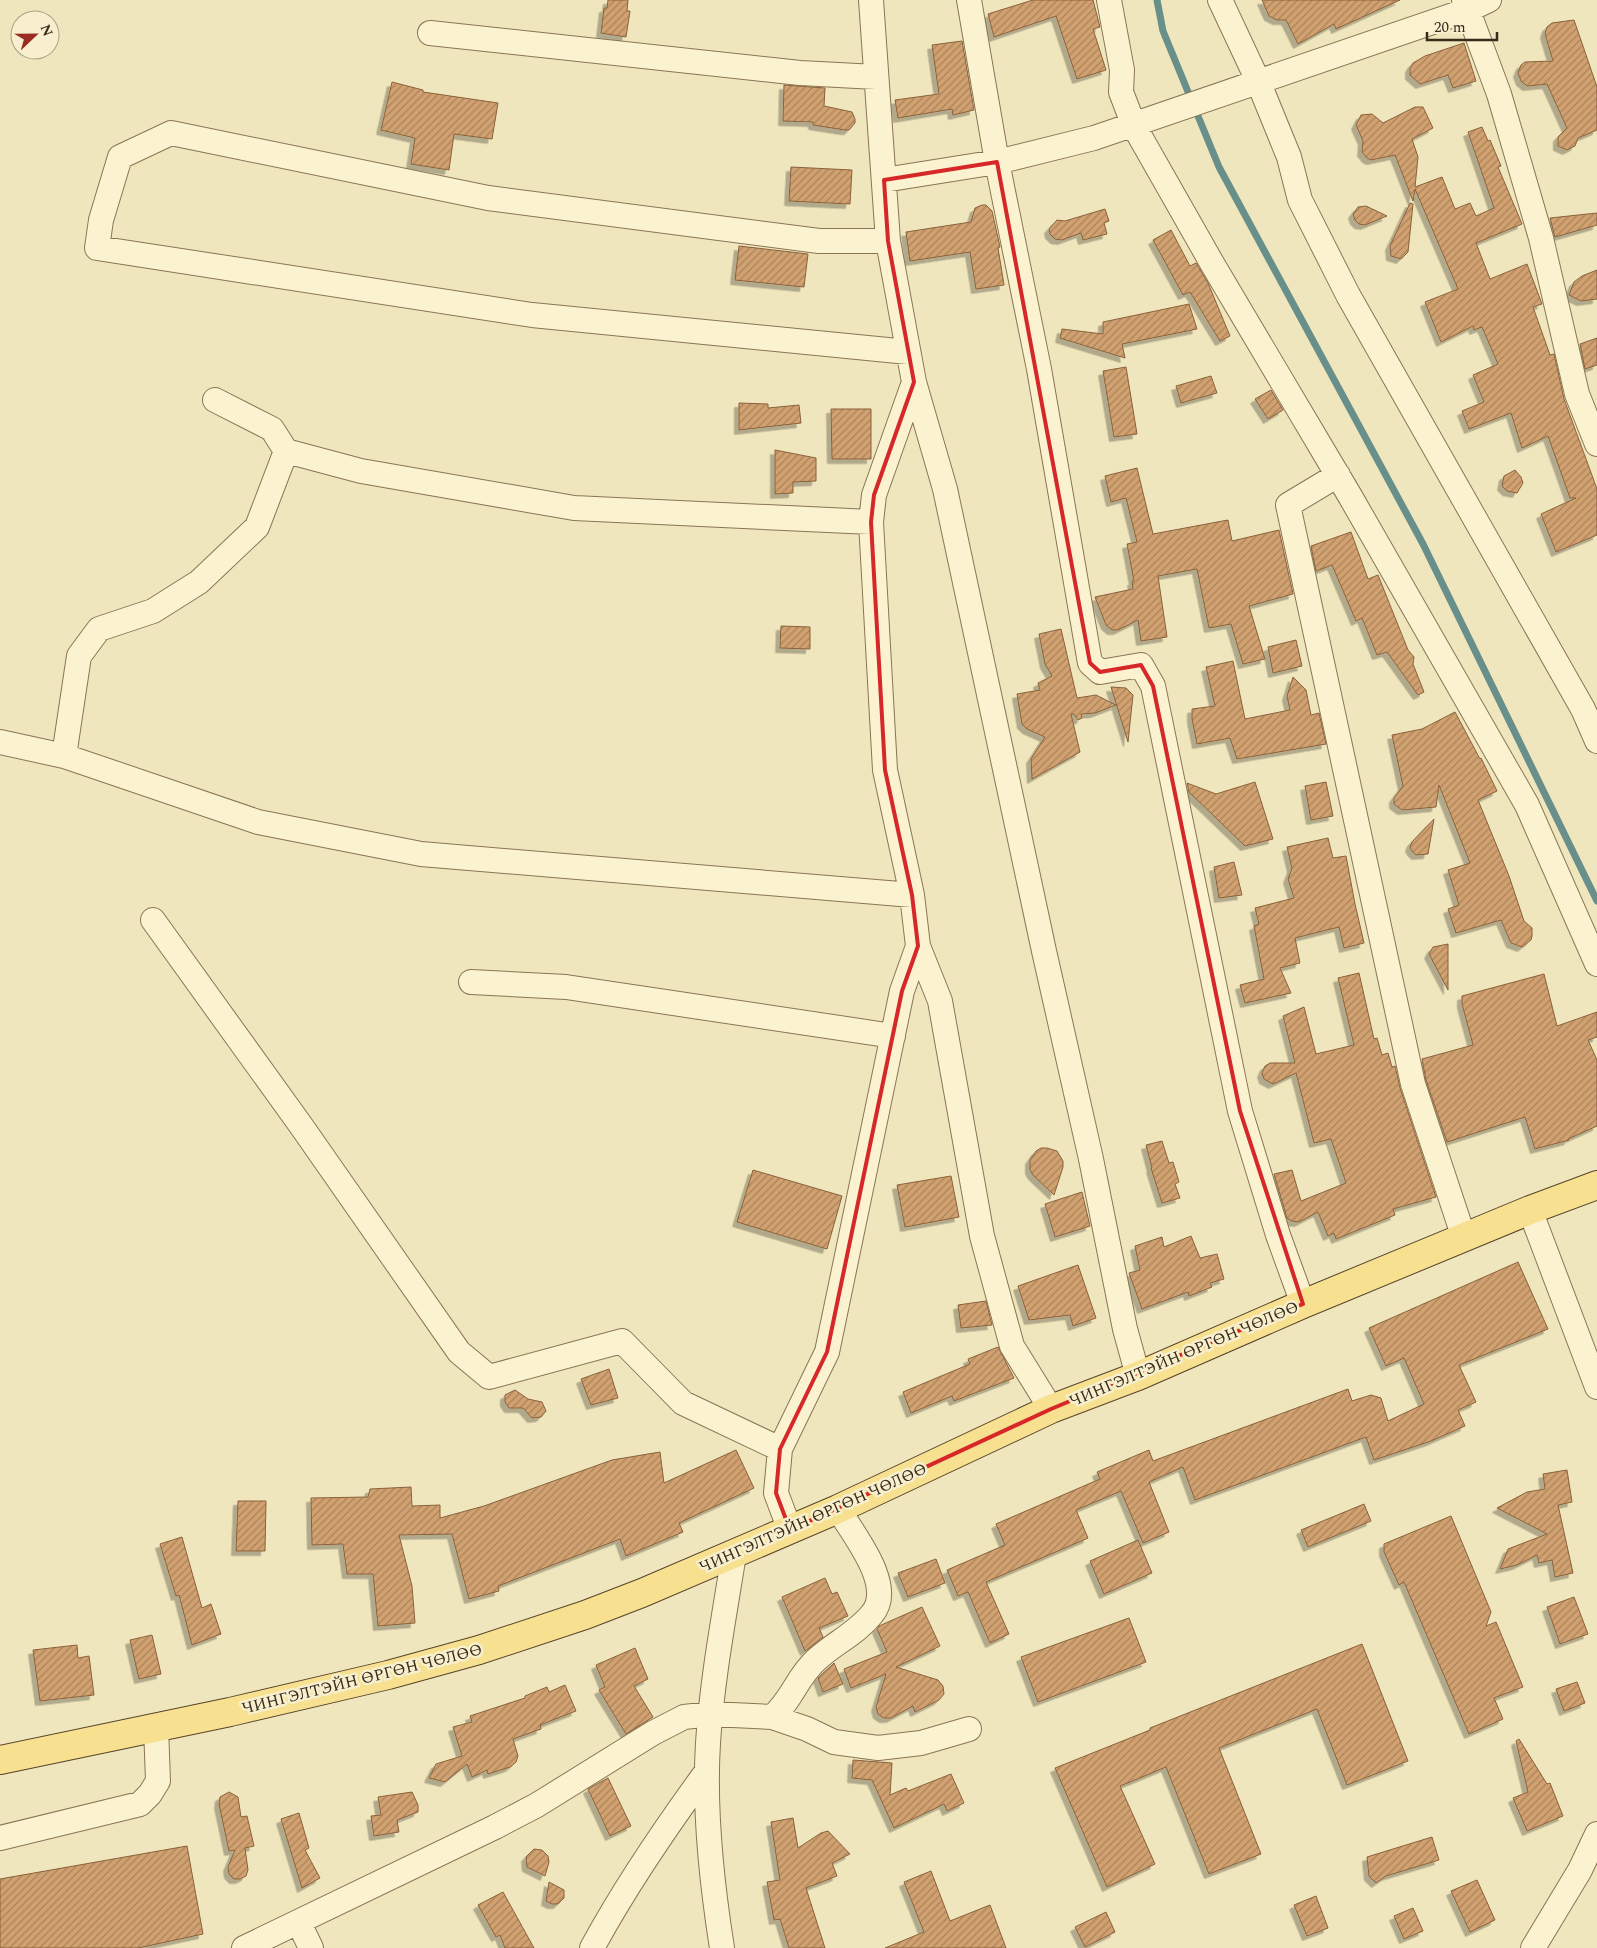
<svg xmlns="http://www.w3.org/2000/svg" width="1597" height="1948" font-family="Spectral,serif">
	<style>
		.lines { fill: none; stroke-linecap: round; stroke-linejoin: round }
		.stream { stroke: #688f89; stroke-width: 7 }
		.building { fill: url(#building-hatch); stroke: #89613a; filter: url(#shadow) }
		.minor-casing { stroke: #897555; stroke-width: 26 }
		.major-casing { stroke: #56432a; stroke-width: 30 }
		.minor { stroke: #fbf2d0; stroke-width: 24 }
		.major { stroke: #f7e191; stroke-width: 28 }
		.marked { fill: none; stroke: #d62828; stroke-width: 4; stroke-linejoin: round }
		.labels { text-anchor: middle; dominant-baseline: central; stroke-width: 5; stroke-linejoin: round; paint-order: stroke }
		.street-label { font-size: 16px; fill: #372b1b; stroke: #f7efcd }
	</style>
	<defs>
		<pattern id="building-hatch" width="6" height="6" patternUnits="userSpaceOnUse" patternTransform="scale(1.25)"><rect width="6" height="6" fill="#d1a170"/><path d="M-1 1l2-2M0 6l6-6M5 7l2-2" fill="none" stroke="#aa835b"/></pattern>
		<filter id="shadow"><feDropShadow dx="-4.5" dy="4.5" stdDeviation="0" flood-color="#0004"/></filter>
	</defs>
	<rect width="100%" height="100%" fill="#f0e6bd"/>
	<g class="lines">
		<path class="stream" d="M1157 0 1163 31 1219 167 1423 544 1597 901"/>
	</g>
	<path class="building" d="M608 0H628L627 11H630L626 37 601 33 604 8H607Z
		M1033 0H1093L1100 27 1093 29 1106 70 1077 79 1056 16 994 37 988 14Z
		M1262 0H1400L1336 29 1334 24 1298 44 1286 20H1277L1269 16Z
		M1574 20 1597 87V130L1578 138 1575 146 1567 150 1558 146V137L1567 128 1547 84 1527 86 1521 81 1518 73 1521 65 1525 62 1553 61 1545 34 1547 27 1552 23Z
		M962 41 974 110 953 115 952 109 898 118 895 100 939 94 932 45Z
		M1464 43 1476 81 1453 88 1448 75 1420 84 1410 75V68L1413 63 1425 56Z
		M392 82 423 90V92L498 103 492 139 454 134 449 170 411 164 415 138 381 130Z
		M784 85 825 88 824 106 852 112 855 119V123L849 130H845L813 125V122L783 121Z
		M1415 107H1423L1433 128 1412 139 1418 157 1415 187 1442 177 1455 209 1470 203 1476 216 1494 208 1468 132 1482 127 1488 141 1490 140 1501 166 1498 167 1522 224 1476 243 1490 279 1527 264 1542 304 1533 307 1550 355 1554 354 1564 399 1597 489V535L1556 552 1541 514 1576 498H1570L1548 436 1522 448 1511 413 1469 429 1462 411 1484 402 1473 375 1498 364 1482 327 1474 330 1473 326 1441 342 1425 302 1458 289 1415 189 1413 201 1395 155 1371 160 1367 158 1362 152 1363 141 1356 125 1361 115 1372 114 1383 123Z
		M791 167 852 170 850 204 789 201Z
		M1410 203 1413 204 1408 252 1401 259 1391 256 1390 246Z
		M982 205H986L992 211 1000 247 998 248 1004 285 976 289 970 252 910 261 906 232 971 222 975 208Z
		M1366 206 1387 216 1365 225 1359 224 1355 220 1353 214 1358 207Z
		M1105 209 1109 221 1104 223 1107 234 1083 240 1081 233 1062 240 1055 239 1050 234 1049 229 1057 220 1065 221Z
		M1597 213V225L1555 237 1550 218Z
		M1171 230 1190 266 1196 263 1208 283 1230 336 1220 341 1190 292 1183 295 1153 240Z
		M739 246 808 254 804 287 735 280Z
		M1597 270V299L1581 301 1569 295 1574 282 1582 276Z
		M1189 304 1197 329 1122 344 1125 358 1060 338 1062 329 1103 334V322Z
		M1597 338V365L1585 369 1580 344Z
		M1126 367 1137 434 1114 437 1103 371Z
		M1211 376 1217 393 1181 403 1176 386Z
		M1271 390 1283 410 1268 419 1255 399Z
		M739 403 768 404V408L799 405 801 423 739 430Z
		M831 409H871V459H832Z
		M775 450 816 458V481L793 482V493L775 494Z
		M1137 468 1153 534 1228 520 1232 541 1279 530 1293 594 1249 606 1265 659 1243 664 1231 624 1209 628 1197 569 1158 576 1167 637 1141 641 1138 620 1118 630H1112L1106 625 1095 597 1133 589 1132 581H1134L1127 544 1137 542 1126 498 1111 502 1105 476Z
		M1515 470 1521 477 1523 483 1517 493 1507 491 1502 486 1504 476Z
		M1351 532 1368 579 1378 575 1408 650 1414 657 1413 664 1424 692 1418 695 1387 652 1377 655 1362 618 1356 621 1332 565 1316 571 1311 546Z
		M781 626 810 627V649L780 648Z
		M1061 629 1077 698 1096 695 1116 705 1095 713 1081 714 1082 718 1078 720 1074 714H1071L1080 752 1032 779 1031 759 1045 737 1027 729 1022 724 1017 694 1040 690 1038 683 1052 676 1045 664 1039 634Z
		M1296 640 1302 666 1273 673 1268 647Z
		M1233 661 1245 719 1290 710 1287 696 1293 677 1306 690 1311 715 1319 713 1326 744 1237 759 1230 738 1197 744 1192 719V709L1215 706 1206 667Z
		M1111 687 1126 688 1133 695 1128 742Z
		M1455 712 1480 759 1481 758 1497 791 1478 800 1509 876 1524 921 1532 928V936L1531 940 1522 947 1511 943 1501 920 1456 933 1448 909 1459 905 1448 870 1470 863 1439 785 1436 807 1402 810 1394 804V798L1403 786 1392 735 1422 729Z
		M1255 782 1273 839 1245 846 1189 792 1187 783 1216 794Z
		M1326 782 1333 816 1311 820 1305 786Z
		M1434 819 1428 854 1416 855 1412 851 1410 847 1412 842Z
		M1328 838 1333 858 1346 856 1355 904 1364 943 1344 948 1339 927 1295 938 1300 963 1280 968 1291 993 1245 1003 1240 985 1264 979 1254 926 1259 924 1255 908 1294 898 1288 879 1292 868 1287 847Z
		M1234 862 1242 895 1219 898 1214 867Z
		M1448 944V990L1429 954 1433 947Z
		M1359 973 1374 1039 1377 1038 1382 1055 1388 1053 1392 1067 1395 1066 1400 1088 1436 1197 1393 1209 1395 1215 1336 1239 1334 1233 1328 1236 1318 1212 1299 1222 1292 1221 1287 1218 1274 1174 1292 1170 1301 1201 1346 1183 1331 1139 1314 1143 1296 1073 1273 1084 1264 1079 1262 1073 1265 1066 1270 1063H1295L1283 1016 1304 1007 1316 1054 1354 1045 1338 978Z
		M1544 974 1557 1026 1597 1012V1037L1588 1040 1597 1060V1126L1568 1139 1569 1140 1535 1149 1525 1117 1447 1142 1426 1080 1422 1059 1473 1045 1462 1004V996Z
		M1162 1141 1169 1163 1173 1162 1179 1182 1175 1184 1180 1198 1162 1203 1151 1168H1152L1146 1145Z
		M1041 1148H1047L1057 1151 1063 1161V1167L1054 1195 1033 1175 1030 1170V1160L1036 1151Z
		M753 1170 842 1196 827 1249 737 1222Z
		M951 1176 959 1217 905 1227 897 1185Z
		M1082 1192 1090 1226 1055 1237 1045 1204Z
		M1191 1236 1200 1258 1217 1254 1224 1279 1210 1283 1212 1287 1189 1296 1188 1292 1142 1309 1129 1273 1140 1270 1135 1246 1162 1237 1164 1247Z
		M1518 1262 1548 1329 1459 1365 1476 1402 1458 1410 1465 1426 1431 1441 1374 1460 1366 1437 1195 1500 1183 1467 1149 1482 1169 1532 1143 1543 1121 1491 1076 1510 1088 1538 986 1582 1009 1634 990 1643 968 1592 958 1596 947 1570 1005 1545 996 1524 1100 1479 1097 1472 1149 1450 1153 1461 1348 1389 1352 1401 1371 1395 1381 1398 1388 1421 1424 1404 1404 1358 1386 1366 1369 1328Z
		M1078 1265 1096 1318 1073 1326 1070 1315 1029 1320 1018 1286Z
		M986 1301 992 1325 961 1328 958 1305Z
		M998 1347 1014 1378 954 1401 952 1396 911 1413 903 1392 970 1364 968 1359Z
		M609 1369 618 1398 591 1405 581 1379Z
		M515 1390 528 1399 542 1402 546 1411 541 1417 532 1418 523 1408H509L505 1402V1395Z
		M736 1450 754 1488 679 1523 683 1532 626 1556 620 1539 498 1586 499 1591 469 1599 452 1534 399 1535 412 1586 415 1623 378 1626 373 1574H347L343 1544 312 1545 311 1498 368 1497 370 1489 411 1487 412 1506 440 1505V1518L484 1506 612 1460 660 1452 664 1483Z
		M1567 1470 1572 1502 1558 1505 1573 1573 1555 1577 1552 1560 1539 1563 1537 1555 1517 1565 1500 1569 1508 1549 1547 1534 1497 1508 1527 1492 1545 1489 1543 1474Z
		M238 1501H266L265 1551H236Z
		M1364 1504 1371 1521 1308 1547 1301 1530Z
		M1451 1516 1491 1612 1486 1626 1496 1622 1523 1687 1494 1698 1503 1719 1469 1734 1404 1582 1399 1585 1384 1552V1544Z
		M182 1537 202 1608 211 1604 221 1634 192 1645 179 1595 176 1596 160 1544Z
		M1138 1540 1152 1573 1104 1594 1090 1561Z
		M936 1559 945 1583 908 1597 898 1573Z
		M825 1578 832 1594 837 1592 848 1616 819 1628 823 1637 805 1651 782 1597Z
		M1574 1597 1588 1634 1560 1644 1547 1607Z
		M922 1607 940 1646 896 1667 938 1680 943 1686 944 1694 939 1700 915 1712 913 1706 891 1718H884L878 1714 876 1707 886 1674 851 1688 844 1669 887 1652 877 1629 879 1626Z
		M1129 1618 1146 1662 1038 1702 1021 1657Z
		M152 1635 161 1674 139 1679 130 1640Z
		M1362 1644 1408 1761 1347 1785 1317 1709 1219 1748 1261 1854 1209 1874 1166 1767 1142 1777 1120 1786 1155 1864 1107 1887 1055 1768 1150 1730V1728Z
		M77 1645 78 1658 89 1656 94 1695 40 1701 33 1650Z
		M635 1648 648 1679 634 1686 653 1717 626 1734 599 1690 605 1687 596 1665Z
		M834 1663 843 1684 823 1692 818 1678Z
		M1577 1682 1585 1703 1564 1711 1556 1689Z
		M565 1685 576 1711 540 1725 541 1729 513 1739 518 1756 516 1762 510 1767 488 1774 487 1770 472 1777 467 1764 445 1782 429 1778 436 1764 462 1756 453 1727 472 1722 470 1716 525 1698V1696L547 1687 549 1692Z
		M1519 1739 1547 1784 1550 1783 1563 1816 1527 1831 1513 1798 1528 1792 1516 1741Z
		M853 1760 892 1763 890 1795 906 1788 908 1791 951 1774 964 1803 947 1811 944 1804 894 1828 872 1780 852 1778Z
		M608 1778 631 1826 610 1836 588 1789Z
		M229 1792 238 1797 241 1817 247 1816 254 1846 245 1848 248 1870 246 1876 240 1879H234L229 1874 228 1867 235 1850 229 1851 219 1804 220 1797Z
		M412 1792 418 1805V1812L397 1820 399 1832 374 1836 371 1816 381 1815 378 1797Z
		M299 1813 309 1848 305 1850 320 1878 302 1888 281 1819Z
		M793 1818 798 1848 821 1833 828 1831 850 1854 832 1863 837 1876 806 1888 825 1948H789L780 1919 774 1920 767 1882 780 1880 771 1822Z
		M1432 1837 1439 1860 1386 1876 1376 1883 1369 1876 1367 1857Z
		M187 1846 203 1934 138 1948H0V1879Z
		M534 1849 542 1850 548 1856 549 1862 545 1876 527 1867 526 1857Z
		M931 1871 950 1921 990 1905 1006 1948H885L924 1932 904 1882Z
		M1477 1880 1495 1920 1470 1932 1451 1891Z
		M549 1882 564 1890V1898L558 1904H552L546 1901Z
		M503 1892 534 1948H505L500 1935 496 1937 478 1905Z
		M1316 1896 1328 1928 1307 1936 1294 1905Z
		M1413 1908 1423 1931 1404 1939 1394 1916Z
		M1106 1912 1115 1932 1085 1947 1075 1927Z"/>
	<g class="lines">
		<g class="minor-casing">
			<path id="minor" d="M871 0 888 241 914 382 945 489 1044 951 1091 1159 1125 1329 1138 1376
				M969 0 997 162 1039 369 1090 663 1100 672 1141 665 1153 686 1240 1111 1278 1235 1303 1304
				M1109 0 1122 70 1121 92 1134 126 1213 265 1350 496 1527 805 1597 964
				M1220 0 1258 81 1289 157 1300 200 1348 295 1583 709 1597 741
				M1464 0 1499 94 1541 238 1577 394 1597 444
				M430 33 800 73 876 77
				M884 180 997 162 1094 138 1468 10 1489 0
				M888 241H819L488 198 171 133 120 157 101 220 97 248 532 315 908 352
				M215 400 272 429 286 451
				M1338 475 1288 505 1413 1084 1464 1238
				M0 742 64 756 258 822 421 854 912 895
				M64 756 79 656 99 629 153 611 199 582 257 527 286 451 361 471 574 508 871 522
				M153 920 302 1127 459 1352 489 1377 622 1341 683 1403 780 1449
				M918 946 940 1001 982 1236 1012 1346 1051 1409
				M471 982 566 987 893 1036
				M1530 1210 1597 1387
				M790 1530 776 1493 780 1449 827 1352 902 991 918 946 912 895 885 770 871 522 874 495 914 382
				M772 1717C792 1700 797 1677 816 1660 833 1644 857 1633 872 1614 896 1586 853 1534 838 1509
				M0 1838 140 1804 150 1794 158 1781 156 1727
				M299 1923 311 1948
				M244 1948 495 1827 537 1805 653 1733 684 1717 711 1714 772 1717 807 1729 834 1742 878 1748 921 1743 969 1729
				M592 1948C625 1887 666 1827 707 1771
				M722 1948C712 1885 704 1807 708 1743 712 1680 724 1617 734 1554
				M1533 1948 1580 1870 1597 1834"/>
		</g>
		<g class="major-casing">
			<path id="major" d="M0 1760 230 1712 388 1675 479 1650 585 1615 642 1593 838 1509 1051 1409 1138 1376 1303 1304 1530 1210 1597 1185"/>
		</g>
		<use href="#minor" class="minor"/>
		<use href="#major" class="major"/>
	</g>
	<path class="marked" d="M997 162 1090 663 1100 672 1141 665 1153 686 1240 1111 1303 1304 1051 1409 790 1530 776 1493 780 1449 827 1352 902 991 918 946 912 895 885 770 871 522 874 495 914 382 888 241 884 180Z"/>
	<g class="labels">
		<g class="street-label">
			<text transform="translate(1184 1354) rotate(-23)">ЧИНГЭЛТЭЙН ӨРГӨН ЧӨЛӨӨ</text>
			<text transform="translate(813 1518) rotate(-24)">ЧИНГЭЛТЭЙН ӨРГӨН ЧӨЛӨӨ</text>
			<text transform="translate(362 1679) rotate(-14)">ЧИНГЭЛТЭЙН ӨРГӨН ЧӨЛӨӨ</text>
		</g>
	</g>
	<g transform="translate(35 35) rotate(68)"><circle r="24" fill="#f7efcd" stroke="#aaa186"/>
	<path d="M0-4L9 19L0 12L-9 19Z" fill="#9b2c22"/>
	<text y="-8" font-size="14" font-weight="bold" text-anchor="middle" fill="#372b1b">N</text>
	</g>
	<path d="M1427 32v8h70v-8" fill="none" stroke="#372b1b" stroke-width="2.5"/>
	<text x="1434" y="32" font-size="15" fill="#372b1b" stroke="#f7efcd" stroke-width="4" paint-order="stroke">20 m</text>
</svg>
